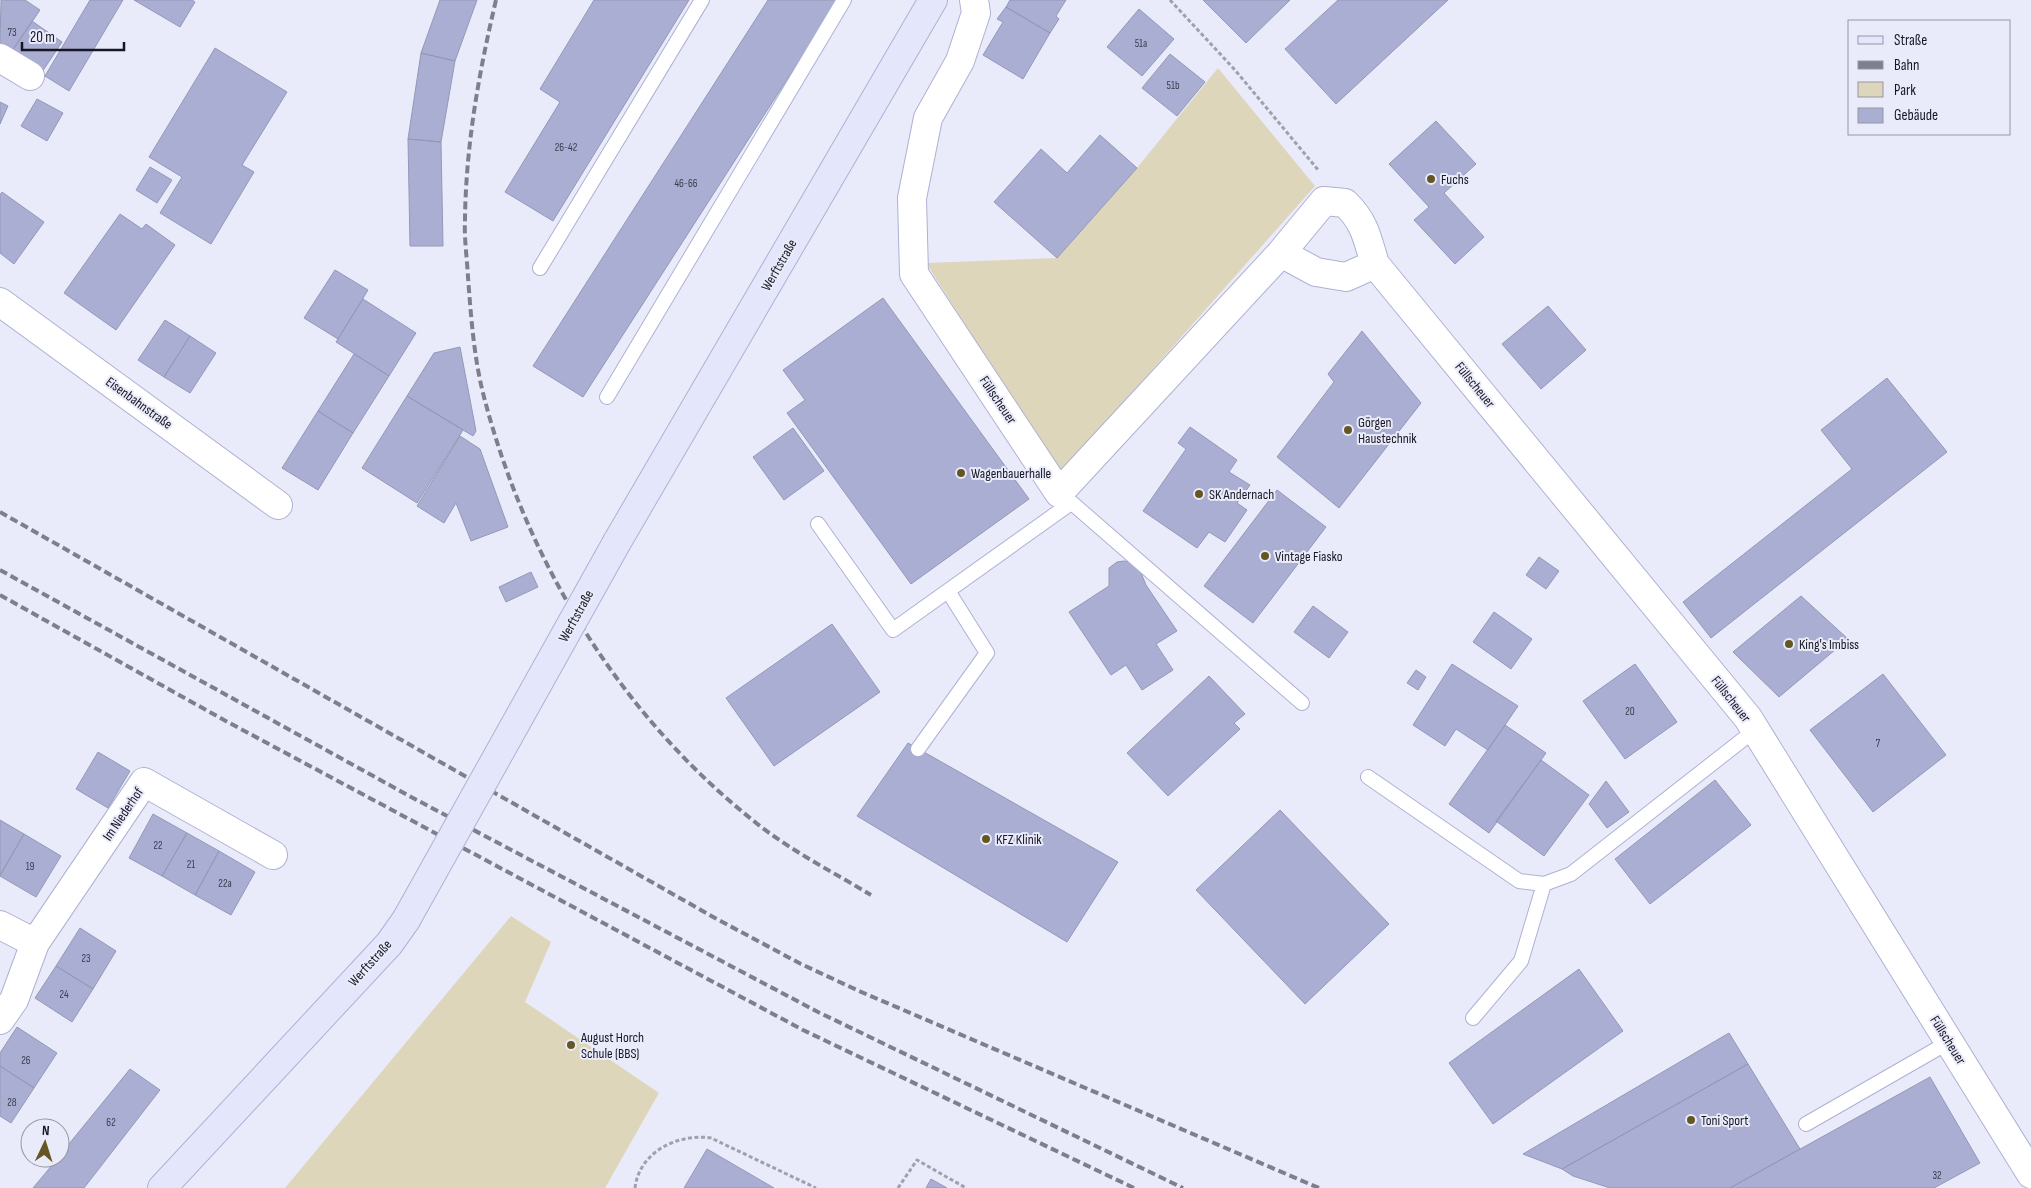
<svg xmlns="http://www.w3.org/2000/svg" width="2031" height="1188" font-family="'Sofia Sans Condensed',sans-serif">
	<style>
		.green { fill: #ded6bb }
		.building { fill: #aaaed3; stroke: #9498b8 }
		.lines { fill: none; stroke-linecap: round; stroke-linejoin: round }
		.lane-casing { stroke: #aeb1d3; stroke-width: 16 }
		.street-casing { stroke: #aeb1d3; stroke-width: 30 }
		.secondary-casing { stroke: #aeb1d3; stroke-width: 30 }
		.path { stroke: #9fa0ad; stroke-width: 3; stroke-dasharray: 4 2.5; stroke-linecap: butt }
		.lane { stroke: #fff; stroke-width: 14 }
		.street { stroke: #fff; stroke-width: 28 }
		.secondary { stroke: #e4e6fb; stroke-width: 28 }
		.rail { stroke: #7e7f8c; stroke-width: 4; stroke-dasharray: 8 4; stroke-linecap: butt }
		.secondary-bridge-casing { stroke: #aeb1d3; stroke-width: 30; stroke-linecap: butt }
		.secondary-bridge { stroke: #e4e6fb; stroke-width: 28 }
		.poi-dot { fill: #655724; stroke: #eaebfa; stroke-width: 2 }
		.labels { text-anchor: middle; dominant-baseline: central; stroke-width: 4; stroke-linejoin: round; paint-order: stroke }
		.number-label { font-size: 11px; fill: #3b3d4f }
		.poi-label { font-size: 14px; fill: #161723; stroke: #eaebfa; text-anchor: start }
		.street-label { font-size: 14px; fill: #161723; stroke: #eaebfa }
	</style>
	<rect width="100%" height="100%" fill="#eaebfa"/>
	<path class="green" d="M1218 68 1315 186 1060 474 926 263 1057 258 1137 168Z
		M511 916 551 942 525 1002 659 1093 605 1188H285Z"/>
	<path class="building" d="M1 0H25L40 10 12 51 0 43Z
		M90 0H123L69 91 45 76Z
		M134 0H192L195 2 180 27Z
		M440 0H477L455 61 421 53Z
		M594 0H689L553 221 505 192 560 102 540 89Z
		M768 0H838L583 397 533 366Z
		M1010 0H1066L1056 16 1059 19 1050 33 1006 7Z
		M1203 0H1290L1246 43Z
		M1338 0H1448L1336 104 1285 49Z
		M1006 7 1050 33 1023 79 983 55 1003 22 997 19Z
		M1139 9 1174 39 1142 76 1107 47Z
		M32 21 62 42 42 72 12 51Z
		M215 48 287 92 242 165 254 172 211 244 160 213 182 177 149 157Z
		M421 53 455 61 441 142 408 139Z
		M1170 54 1205 82 1177 116 1142 88Z
		M37 99 63 113 47 141 21 126Z
		M0 102 8 106 0 124Z
		M1436 121 1476 164 1444 193 1484 237 1455 264 1414 220 1429 207 1389 164Z
		M1100 135 1137 168 1057 258 994 202 1041 149 1067 173Z
		M408 139 441 142 443 246H410Z
		M150 167 172 180 157 203 136 190Z
		M2 192 44 222 14 264 0 253V195Z
		M120 214 142 229 146 224 175 245 116 330 64 293Z
		M335 270 368 290 338 339 304 318Z
		M883 298 1029 499 911 584 787 413 805 400 783 370Z
		M363 299 416 333 389 376 336 342Z
		M1548 306 1586 350 1541 389 1502 344Z
		M165 320 190 336 164 377 138 360Z
		M1362 331 1421 403 1339 508 1277 457 1334 382 1328 374Z
		M190 336 216 353 190 393 164 377Z
		M460 347 476 431 473 436 407 396 434 353Z
		M354 354 389 376 353 433 318 411Z
		M1887 378 1947 452 1711 638 1683 602 1852 469 1821 430Z
		M407 396 463 430 417 503 362 468Z
		M318 411 353 433 318 490 282 468Z
		M1190 427 1237 460 1229 472 1250 485 1237 503 1247 510 1225 542 1209 532 1197 548 1143 511 1186 449 1178 443Z
		M793 428 824 471 784 500 753 457Z
		M460 436 480 449 508 527 471 541 456 503 444 523 417 506Z
		M1277 490 1326 527 1253 623 1204 586Z
		M1539 557 1559 571 1546 589 1526 575Z
		M1124 561 1137 563 1146 585 1177 631 1156 644 1173 670 1142 690 1126 665 1111 675 1069 612 1109 586V568L1117 562Z
		M531 572 538 587 506 602 499 587Z
		M1801 596 1848 639 1779 697 1733 652Z
		M1313 606 1348 632 1329 658 1294 632Z
		M1494 612 1532 639 1511 669 1473 642Z
		M832 624 880 692 774 766 726 698Z
		M1452 664 1518 706 1488 750 1456 729 1445 746 1413 725Z
		M1635 664 1677 722 1625 759 1583 701Z
		M1416 670 1426 677 1418 690 1407 683Z
		M1883 674 1946 755 1873 812 1810 730Z
		M1209 676 1245 714 1234 723 1240 729 1168 796 1127 753Z
		M1505 725 1546 753 1489 833 1449 804Z
		M908 743 1118 862 1067 942 857 816Z
		M98 752 130 771 108 808 76 789Z
		M1541 760 1589 795 1544 856 1496 821Z
		M1715 780 1751 825 1650 904 1615 859Z
		M1606 781 1629 812 1607 828 1589 804Z
		M1280 810 1389 924 1305 1004 1196 890Z
		M153 814 187 833 162 876 129 858Z
		M0 820 24 834 0 875Z
		M187 833 219 851 195 895 162 876Z
		M24 834 61 856 36 897 0 876Z
		M219 851 255 872 231 915 195 895Z
		M80 928 116 951 93 989 56 966Z
		M56 966 93 989 72 1022 35 998Z
		M1579 969 1623 1031 1493 1124 1449 1063Z
		M17 1027 57 1053 34 1088 0 1066V1053Z
		M1729 1033 1748 1064 1562 1169 1523 1154Z
		M1748 1064 1800 1149 1730 1188H1610L1573 1176 1562 1169Z
		M0 1066 34 1088 11 1123 0 1116Z
		M130 1069 160 1090 84 1188H33L58 1158H60V1155Z
		M1930 1077 1980 1163 1934 1188H1730Z
		M707 1149 774 1188H684Z
		M931 1179 947 1188H926Z"/>
	<g class="lines">
		<g class="lane-casing">
			<path id="lane" d="M540 268 702 0
				M607 397 844 0
				M1064 496 1302 703
				M818 524 893 630 1071 503
				M918 749 987 653 948 591
				M1368 777 1519 881 1544 884 1571 874 1755 730
				M1473 1018 1521 961 1544 884
				M1806 1124 1949 1042"/>
		</g>
		<g class="street-casing">
			<path id="street" d="M974 0 976 13 960 61 928 118 912 198 914 274 1059 493 1281 253
				M0 58 30 76
				M1375 264 1346 277 1316 272 1281 253 1324 201 1345 203C1365 222 1367 238 1375 264L1748 718 2031 1174
				M0 302 278 505
				M0 925 35 943
				M0 1020 14 1000 35 943 144 782 273 855"/>
		</g>
		<g class="secondary-casing">
			<path id="secondary" d="M617 542 933 0
				M162 1188 389 944 406 920"/>
		</g>
		<path class="path" d="M1170 0 1235 70 1319 171
			M635 1188C639 1152 678 1133 711 1138L816 1188
			M898 1188 917 1160 966 1188"/>
		<use href="#lane" class="lane"/>
		<use href="#street" class="street"/>
		<use href="#secondary" class="secondary"/>
		<path class="rail" d="M496 0C479 72 466 144 465 219 464 238 467 258 468 277 471 317 474 359 484 397 527 563 621 716 755 822 791 851 833 872 871 895
			M0 512 715 918 801 964 859 991 1319 1188
			M0 570 413 798 818 1012 1183 1188
			M0 595 224 720 803 1030 1134 1188"/>
		<g class="secondary-bridge-casing">
			<path id="secondary-bridge" d="M406 920 617 542"/>
		</g>
		<use href="#secondary-bridge" class="secondary-bridge"/>
	</g>
	<g class="poi-dot">
		<circle cx="1431" cy="179" r="5"/>
		<circle cx="1348" cy="430" r="5"/>
		<circle cx="961" cy="473" r="5"/>
		<circle cx="1199" cy="494" r="5"/>
		<circle cx="1265" cy="556" r="5"/>
		<circle cx="1789" cy="644" r="5"/>
		<circle cx="986" cy="839" r="5"/>
		<circle cx="571" cy="1045" r="5"/>
		<circle cx="1691" cy="1120" r="5"/>
	</g>
	<g class="labels">
		<g class="number-label">
			<text x="12" y="32">73</text>
			<text x="1141" y="43">51a</text>
			<text x="1173" y="85">51b</text>
			<text x="566" y="147">26-42</text>
			<text x="686" y="183">46-66</text>
			<text x="1630" y="711">20</text>
			<text x="1878" y="743">7</text>
			<text x="158" y="845">22</text>
			<text x="191" y="864">21</text>
			<text x="30" y="866">19</text>
			<text x="225" y="883">22a</text>
			<text x="86" y="958">23</text>
			<text x="64" y="994">24</text>
			<text x="26" y="1060">26</text>
			<text x="12" y="1102">28</text>
			<text x="111" y="1122">62</text>
			<text x="1937" y="1175">32</text>
		</g>
		<g class="poi-label">
			<text x="1441" y="179">Fuchs</text>
			<text x="1358" y="422">Görgen<tspan x="1358" dy="16">Haustechnik</tspan></text>
			<text x="971" y="473">Wagenbauerhalle</text>
			<text x="1209" y="494">SK Andernach</text>
			<text x="1275" y="556">Vintage Fiasko</text>
			<text x="1799" y="644">King's Imbiss</text>
			<text x="996" y="839">KFZ Klinik</text>
			<text x="581" y="1037">August Horch<tspan x="581" dy="16">Schule (BBS)</tspan></text>
			<text x="1701" y="1120">Toni Sport</text>
		</g>
		<g class="street-label">
			<text transform="translate(779 265) rotate(-60)">Werftstraße</text>
			<text transform="translate(1475 385) rotate(51)">Füllscheuer</text>
			<text transform="translate(998 400) rotate(56)">Füllscheuer</text>
			<text transform="translate(139 403) rotate(36)">Eisenbahnstraße</text>
			<text transform="translate(576 616) rotate(-61)">Werftstraße</text>
			<text transform="translate(1731 699) rotate(52)">Füllscheuer</text>
			<text transform="translate(123 814) rotate(-56)">Im Niederhof</text>
			<text transform="translate(370 963) rotate(-48)">Werftstraße</text>
			<text transform="translate(1948 1040) rotate(58)">Füllscheuer</text>
		</g>
	</g>
	<rect x="1848" y="20" width="162" height="115" fill="#eaebfa" stroke="#9596a4"/>
	<rect x="1858" y="36" width="25" height="8" fill="#e4e6fb" stroke="#9596a4"/>
	<text x="1894" y="45" font-size="15" fill="#161723">Straße</text>
	<rect x="1858" y="61" width="25" height="8" fill="#7e7f8c" stroke="#9596a4"/>
	<text x="1894" y="70" font-size="15" fill="#161723">Bahn</text>
	<rect x="1858" y="82" width="25" height="15" fill="#ded6bb" stroke="#9596a4"/>
	<text x="1894" y="95" font-size="15" fill="#161723">Park</text>
	<rect x="1858" y="108" width="25" height="15" fill="#aaaed3" stroke="#9596a4"/>
	<text x="1894" y="120" font-size="15" fill="#161723">Gebäude</text>
	<g transform="translate(45 1143) rotate(4)"><circle r="24" fill="#eaebfa" stroke="#9596a4"/>
	<path d="M0-4L9 19L0 12L-9 19Z" fill="#655724"/>
	<text y="-8" font-size="14" font-weight="bold" text-anchor="middle" fill="#161723">N</text>
	</g>
	<path d="M22 42v8h102v-8" fill="none" stroke="#161723" stroke-width="2.5"/>
	<text x="30" y="42" font-size="15" fill="#161723" stroke="#eaebfa" stroke-width="4" paint-order="stroke">20 m</text>
</svg>
